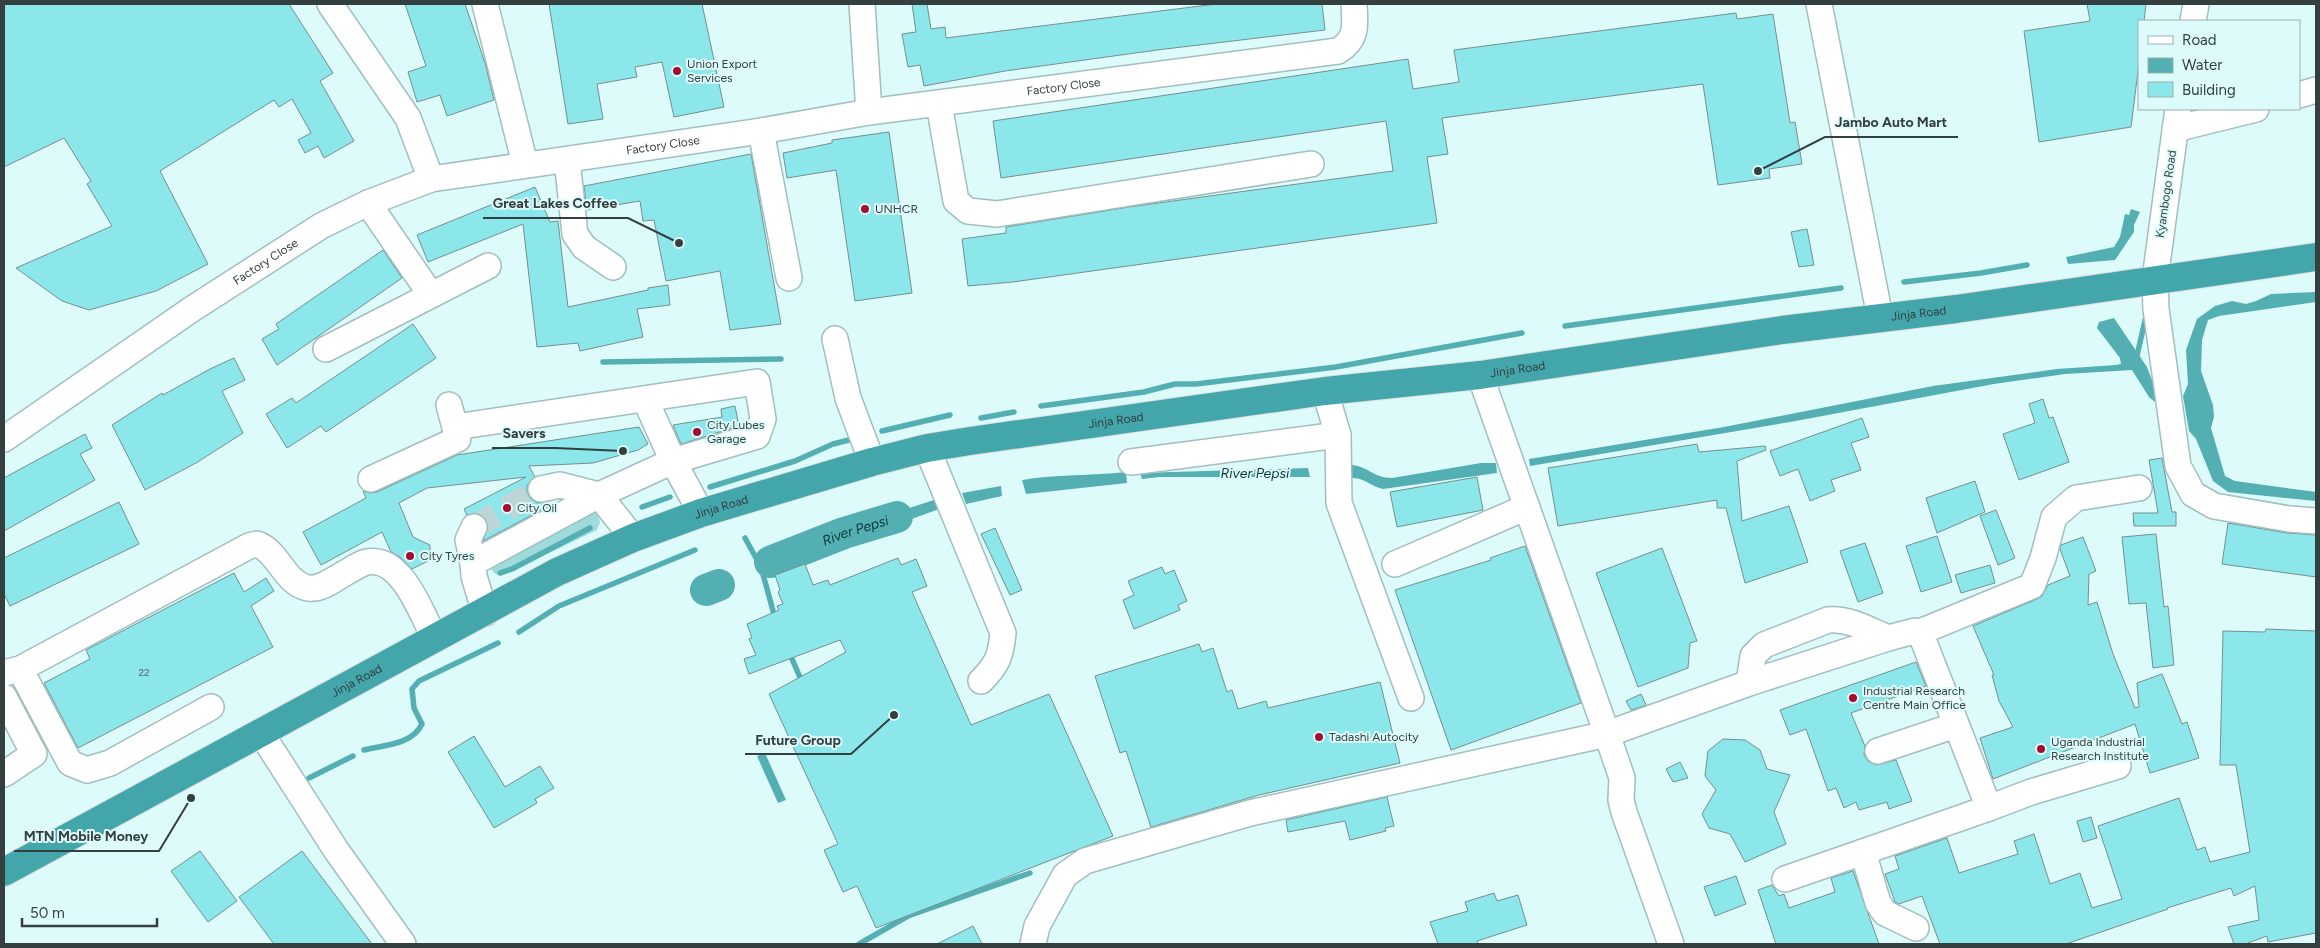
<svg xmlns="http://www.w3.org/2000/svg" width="2320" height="948" font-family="Figtree,sans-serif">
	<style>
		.green { fill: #9fdadc }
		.water { fill: #54afb2 }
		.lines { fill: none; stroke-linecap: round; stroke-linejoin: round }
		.stream { stroke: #54afb2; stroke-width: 5.5 }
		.river { stroke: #54afb2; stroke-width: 32 }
		.building { fill: #8ce7ea; stroke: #758f90 }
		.minor-tunnel { stroke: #bcd5d6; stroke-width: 25; stroke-dasharray: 25 12; stroke-linecap: butt }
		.minor-casing { stroke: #a2bebf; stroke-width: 28 }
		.highway-casing { stroke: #dfe0e0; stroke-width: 30 }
		.minor { stroke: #fff; stroke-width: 25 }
		.highway { stroke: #42a6aa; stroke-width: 28 }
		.poi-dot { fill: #a60c30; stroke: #defbfc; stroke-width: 2 }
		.labels { text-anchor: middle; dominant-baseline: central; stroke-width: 4; stroke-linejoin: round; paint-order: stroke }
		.number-label { font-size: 10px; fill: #4a696a }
		.poi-label { font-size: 12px; fill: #343f40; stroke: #defbfc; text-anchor: start }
		.street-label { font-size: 12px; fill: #343f40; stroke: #defbfc }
		.water-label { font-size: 14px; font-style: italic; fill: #0b3839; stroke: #defbfc }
		.leader { fill: none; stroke: #343f40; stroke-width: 2 }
		.callout-dot { fill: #343f40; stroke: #defbfc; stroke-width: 2 }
		.callout-label { font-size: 14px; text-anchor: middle; font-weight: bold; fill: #343f40; stroke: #defbfc; stroke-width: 4; stroke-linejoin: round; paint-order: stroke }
	</style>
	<rect width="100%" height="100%" fill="#defbfc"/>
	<path class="green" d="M597 512 600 522 597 530 501 576 494 573 491 568 589 513Z"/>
	<path class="water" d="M2131 209 2140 212 2134 225V232L2115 260 2068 264 2066 257 2114 247 2120 237 2125 214 2129 215Z
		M2316 292V302L2219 316 2208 320 2202 340 2201 371 2213 405 2214 417 2211 428 2225 476 2235 481 2316 492V501L2228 492 2213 481 2196 439 2189 431 2183 396 2188 384 2186 350 2197 319 2215 306 2232 301 2246 304 2256 301 2271 294Z
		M2114 318 2147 367 2163 409 2149 397 2132 370 2065 374 1994 384 1790 422 1530 466 1529 459 1724 427 1933 386 2057 369 2116 365 2121 364 2120 358 2097 328 2099 322Z
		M1481 463H1496L1497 473 1383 489C1370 486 1364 477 1350 478V465C1369 466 1373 478 1392 478Z
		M1308 468 1310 477H1159L1142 479 1140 473Z
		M1126 472 1127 483 1026 494 1022 480C1057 474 1091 476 1126 472Z
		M1001 486 1002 496 966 504 962 493Z
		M937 499 942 508 859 538 854 526Z
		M838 531 841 540 771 567 769 557Z
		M765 753 786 800 778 803 757 756Z"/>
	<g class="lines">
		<path class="stream" d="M1904 282 1981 273 2027 265
			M1565 326 1841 288
			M2136 360 2146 316
			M603 362 781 359
			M1041 406 1144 392 1175 384H1196L1336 367 1522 333
			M981 418 1014 412
			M882 431 950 415
			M710 487 795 461 833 444 857 438
			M642 507 670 497
			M745 538 761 567 775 618
			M500 573 512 569 590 528
			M519 632 559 606 695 550
			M789 652 802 682
			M364 750C384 745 412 745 422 724L414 708 412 689 419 681 498 643
			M309 778 353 756
			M859 944 908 916 1030 873"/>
		<g class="river">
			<path id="s1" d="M770 562 844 533 897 517"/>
			<path d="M706 590 719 585"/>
		</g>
	</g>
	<path class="building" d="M4 4H289L333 73 320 81 354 141 324 158 318 146 305 153 298 140 311 133 292 99 279 107 274 100 160 171 208 264 156 291 89 310 62 301 16 268 112 226 87 184 91 181 64 138 4 167Z
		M405 4H465L485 63 494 100 447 116 440 95 417 102 408 72 426 66Z
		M549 4H702L724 107 674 117 662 62 635 67 637 77 597 84 603 119 568 124Z
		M912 4H927L931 29 945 27 946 38 1216 4H1322L1325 30 1157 50 1005 71 924 86 920 65 908 67 902 34 916 32Z
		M2087 4H2146L2144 21H2139V63L2131 127 2039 142 2024 31 2090 21Z
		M1736 13 1737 19 1773 14 1790 123 1795 122 1802 164 1769 169 1770 178 1718 185 1703 84 1442 118 1448 154 1427 157 1437 223 1013 282 968 286 962 239 1006 233V227L1129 207 1393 171 1386 121 1001 178 993 121 1408 59 1413 89 1459 82 1454 50Z
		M889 132 912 293 855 301 836 170 787 178 783 153 832 143V140Z
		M751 154 781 324 730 330 720 271 666 281 654 220 643 221 640 201 587 210 584 186Z
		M535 187 550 222 558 221 568 307 648 290V288L668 285 670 305 637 309 643 337 580 351 578 343 537 347 523 224 428 262 417 235Z
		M1807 229 1814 265 1799 267 1791 232Z
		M383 250 402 278 277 365 262 339 279 329 276 324Z
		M413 324 436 358 326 432 321 426 287 448 266 414 292 398 296 403Z
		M234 358 245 380 222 391 243 433 196 463 145 490 112 425 162 393 163 395 210 369Z
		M2043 399 2049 418 2053 417 2069 462 2019 480 2003 434 2035 423 2029 404Z
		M735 406 739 426 681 444 673 425 722 417 721 409Z
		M1862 418 1869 437 1851 443 1861 470 1831 480 1835 491 1810 501 1798 469 1780 476 1770 451Z
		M639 427 648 444 638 450 593 463 529 466 535 477 527 485V491L530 498 537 503 548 502 549 506 483 541 488 526 486 519 480 514 467 515 464 509 526 477 427 488 399 503 413 537 430 545V560L412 569 400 557 391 552 382 532 321 565 303 532 366 498 363 491 370 493 377 492 457 455Z
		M85 434 92 448 80 454 95 480 4 531V478Z
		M1697 444 1699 452 1765 446 1766 450 1737 461 1742 521 1789 506 1808 562 1745 583 1726 508H1717V500L1558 526 1548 468Z
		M2162 458 2172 512H2176V526H2134L2133 513H2158L2149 460Z
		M1477 477 1483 510 1397 527 1390 492Z
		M1975 481 1985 512 1937 533 1926 498Z
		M119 502 139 544 10 606 4 594V558Z
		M1996 510 2015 558 1998 565 1980 516Z
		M2228 523 2287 533 2316 535V577L2222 564Z
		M995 528 1022 590 1010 595 981 534Z
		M2156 534 2164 607 2168 606 2174 665 2153 668 2146 603 2129 604 2122 537Z
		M1937 536 1952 582 1921 592 1906 546Z
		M2083 537 2096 571 2089 574 2088 605 2097 602 2113 654 2135 708 2139 707 2137 683 2162 674 2182 724 2187 722 2199 758 2150 773 2135 724 1993 779 1980 738 2013 727 1999 701 1992 675H1994L1973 626 2037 599 2042 596 2048 585 2070 576 2060 549 2061 545Z
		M1865 543 1883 593 1858 602 1840 551Z
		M1525 546 1581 703 1451 750 1395 590 1491 560 1490 558Z
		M1662 548 1697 641 1690 643 1688 668 1638 687 1596 573Z
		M898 558 901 565 916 559 927 586 912 592 971 725 1049 694 1113 836 876 928 857 886 843 892 824 850 838 844 769 694 846 652 840 640 749 674 744 659 756 655 749 639 752 638 747 624 779 610 777 606 783 604 778 592 780 590 775 575 805 564 813 585 828 580 830 585Z
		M1990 565 1995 583 1961 593 1955 575Z
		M1162 567 1165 574 1174 570 1187 601 1178 605 1180 610 1134 629 1123 600 1134 595 1128 581Z
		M234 573 244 592 266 578 274 591 251 606 273 647 78 748 44 683 90 659 86 650Z
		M2266 629 2316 631V933L2268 942 2267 936 2245 944H2234L2228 927 2259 920 2255 886 2234 896 2231 888 2167 908 2168 909 2066 944H1940L1922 896 1899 904 1895 902 1885 874 1899 869 1895 856 1947 838 1959 873 2018 854 2014 841 2034 834 2050 884 2080 873 2092 908 2122 899 2098 826 2179 798 2197 850 2205 847 2210 862 2250 852 2236 765H2220L2223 631 2265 632Z
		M1199 644 1202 652 1213 648 1227 692 1232 690 1238 709 1266 701 1268 708 1380 682 1400 763 1259 795 1151 827 1126 751 1120 753 1095 676Z
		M1916 662 1926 686 1851 713 1865 746 1864 755 1868 761 1876 765 1896 760 1912 801 1889 809 1887 802 1859 810 1856 802 1844 808 1836 788 1828 791 1806 729 1790 735 1780 710Z
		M1641 694 1646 705 1631 710 1626 701Z
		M474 736 505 787 540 766 554 788 535 799 537 803 494 828 448 752Z
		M1723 739 1745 740 1760 750 1767 769 1790 775 1774 812 1786 844 1745 862 1730 834 1709 828 1702 814 1716 790 1705 776 1708 751Z
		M1680 762 1688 778 1673 782 1666 769Z
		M1387 797 1394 826 1385 828 1386 831 1350 840 1345 821 1288 832 1286 820Z
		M2091 817 2097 838 2083 842 2077 821Z
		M200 851 237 901 208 922 171 871Z
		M302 851 372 944H274L239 897Z
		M1853 871 1879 944H1776L1758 890 1772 885 1779 896 1784 894 1789 908 1835 892 1831 878Z
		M1736 876 1746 904 1715 916 1704 887Z
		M1494 893 1497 901 1518 895 1527 925 1477 941 1478 944H1438L1430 922 1468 911 1465 902Z
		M973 926 982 944H937Z"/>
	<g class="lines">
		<path class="minor-tunnel" d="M474 527 541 489"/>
		<g class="minor-casing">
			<g id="minor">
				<path d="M330 4 408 118 431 179"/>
				<path d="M485 4 525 164"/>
				<path d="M862 4 869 112"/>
				<path d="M1819 4 1880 317"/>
				<path d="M2193 21 2196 4"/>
				<path d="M2299 95 2316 90"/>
				<path d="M939 104 956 201 968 211 997 214 1311 164"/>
				<path d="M2178 109 2155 279 2156 309 2178 466 2193 494 2214 506 2289 519 2316 521"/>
				<path d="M2175 129 2256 109"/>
				<path d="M761 131 789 278"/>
				<path d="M567 160 575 234 584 247 613 267"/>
				<path d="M368 203 431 295"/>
				<path d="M835 339 848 398 872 462"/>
				<path d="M326 349 488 266"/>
				<path d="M1480 375 1607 734 1622 778 1621 800 1624 812 1671 944"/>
				<path d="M1325 391 1338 435 1339 503 1411 698"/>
				<path d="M455 427 757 382 763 419 757 436 673 461 701 513"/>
				<path id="s2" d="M4 439 192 309 321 226 368 203 431 179 761 131 869 112 1338 51C1358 39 1355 24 1354 4"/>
				<path d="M927 448 1003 633C1001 656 997 665 981 681"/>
				<path d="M1131 462 1338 435"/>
				<path d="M371 479 458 439 449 405"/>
				<path d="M541 489 560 485 599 495 673 461 645 399"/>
				<path d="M473 563 468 540 474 527"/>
				<path d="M1395 564 1527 507"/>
				<path d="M485 613 474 576 473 563 599 495 633 538"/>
				<path d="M1920 632 1989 808 2031 792 2118 766"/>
				<path d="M20 669 70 763 87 770 110 763 211 707"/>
				<path d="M4 673 20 669 249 546 257 544C279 552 284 583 308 588 319 590 330 582 340 576 348 572 358 564 367 562 402 555 422 615 435 639"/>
				<path d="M1749 683 1753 656 1764 645 1828 620C1849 618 1869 630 1888 638"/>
				<path d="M4 697 34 754 4 774"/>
				<path d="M261 733 336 850 403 944"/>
				<path d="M1878 751 1956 725"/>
				<path d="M1785 879 1863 852"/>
				<path d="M1916 928 1885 913 1878 903 1863 852 1989 808"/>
				<path d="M1033 944 1037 926 1065 875 1085 861 1250 813 1607 734 1749 683 1888 638 1915 631 1920 632 2032 586 2043 558 2054 517 2076 498 2139 488"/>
			</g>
		</g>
		<g class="highway-casing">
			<g id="highway">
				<path id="s3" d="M4 872 557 572 633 538 701 513 872 462 927 448 970 441 1325 391 1480 375 1782 330 1956 309 2316 257"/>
			</g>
		</g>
		<use href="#minor" class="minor"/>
		<use href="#highway" class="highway"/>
	</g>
	<g class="poi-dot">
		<circle cx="677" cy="71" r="5"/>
		<circle cx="865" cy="209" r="5"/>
		<circle cx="697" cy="432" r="5"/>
		<circle cx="507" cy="508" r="5"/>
		<circle cx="410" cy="556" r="5"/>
		<circle cx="1853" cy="698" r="5"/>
		<circle cx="1319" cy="737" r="5"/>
		<circle cx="2041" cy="749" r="5"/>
	</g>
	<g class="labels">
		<g class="number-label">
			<text x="144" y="672">22</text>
		</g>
		<g class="poi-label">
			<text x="687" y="64">Union Export<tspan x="687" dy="14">Services</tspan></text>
			<text x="875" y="209">UNHCR</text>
			<text x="707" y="425">City Lubes<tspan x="707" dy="14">Garage</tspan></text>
			<text x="517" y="508">City Oil</text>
			<text x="420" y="556">City Tyres</text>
			<text x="1863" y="691">Industrial Research<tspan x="1863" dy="14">Centre Main Office</tspan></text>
			<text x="1329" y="737">Tadashi Autocity</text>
			<text x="2051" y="742">Uganda Industrial<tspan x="2051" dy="14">Research Institute</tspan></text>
		</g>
		<g class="street-label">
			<text stroke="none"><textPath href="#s2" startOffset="1141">Factory Close</textPath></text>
			<text stroke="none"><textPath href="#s2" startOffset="736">Factory Close</textPath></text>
			<text transform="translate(2166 194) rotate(-82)">Kyambogo Road</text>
			<text stroke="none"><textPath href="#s2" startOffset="316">Factory Close</textPath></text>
			<text stroke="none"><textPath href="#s3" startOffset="2021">Jinja Road</textPath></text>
			<text stroke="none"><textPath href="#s3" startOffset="1616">Jinja Road</textPath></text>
			<text stroke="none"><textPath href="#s3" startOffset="1211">Jinja Road</textPath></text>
			<text stroke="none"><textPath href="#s3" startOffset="806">Jinja Road</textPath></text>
			<text stroke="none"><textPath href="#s3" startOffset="401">Jinja Road</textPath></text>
		</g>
		<g class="water-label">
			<text x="1255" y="473">River Pepsi</text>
			<text stroke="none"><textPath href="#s1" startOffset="91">River Pepsi</textPath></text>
		</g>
	</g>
	<path class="leader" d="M1758 171L1825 137H1958M679 243L628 218H483M623 451L555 448H492M894 715L851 754H745M191 798L159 851H14"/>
	<g class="callout-dot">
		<circle cx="1758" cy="171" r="5"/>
		<circle cx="679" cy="243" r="5"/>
		<circle cx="623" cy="451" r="5"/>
		<circle cx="894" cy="715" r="5"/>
		<circle cx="191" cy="798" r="5"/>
	</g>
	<g class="callout-label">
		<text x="1891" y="127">Jambo Auto Mart</text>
		<text x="555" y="208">Great Lakes Coffee</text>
		<text x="524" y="438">Savers</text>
		<text x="798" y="745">Future Group</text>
		<text x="86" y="841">MTN Mobile Money</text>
	</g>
	<rect width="2320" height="948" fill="none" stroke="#343f40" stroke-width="10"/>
	<rect x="2138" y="20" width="162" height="90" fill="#defbfc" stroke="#9ab0b1"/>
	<rect x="2148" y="36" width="25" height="8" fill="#ffffff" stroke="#9ab0b1"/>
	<text x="2182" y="45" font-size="15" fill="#343f40">Road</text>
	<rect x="2148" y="58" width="25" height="15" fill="#54afb2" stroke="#9ab0b1"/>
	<text x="2182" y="70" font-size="15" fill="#343f40">Water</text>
	<rect x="2148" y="82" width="25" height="15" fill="#8ce7ea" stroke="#9ab0b1"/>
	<text x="2182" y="95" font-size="15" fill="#343f40">Building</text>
	<path d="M22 918v8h135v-8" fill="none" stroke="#343f40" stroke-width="2.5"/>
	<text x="30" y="918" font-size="15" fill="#343f40" stroke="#defbfc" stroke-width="4" paint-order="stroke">50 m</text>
</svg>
